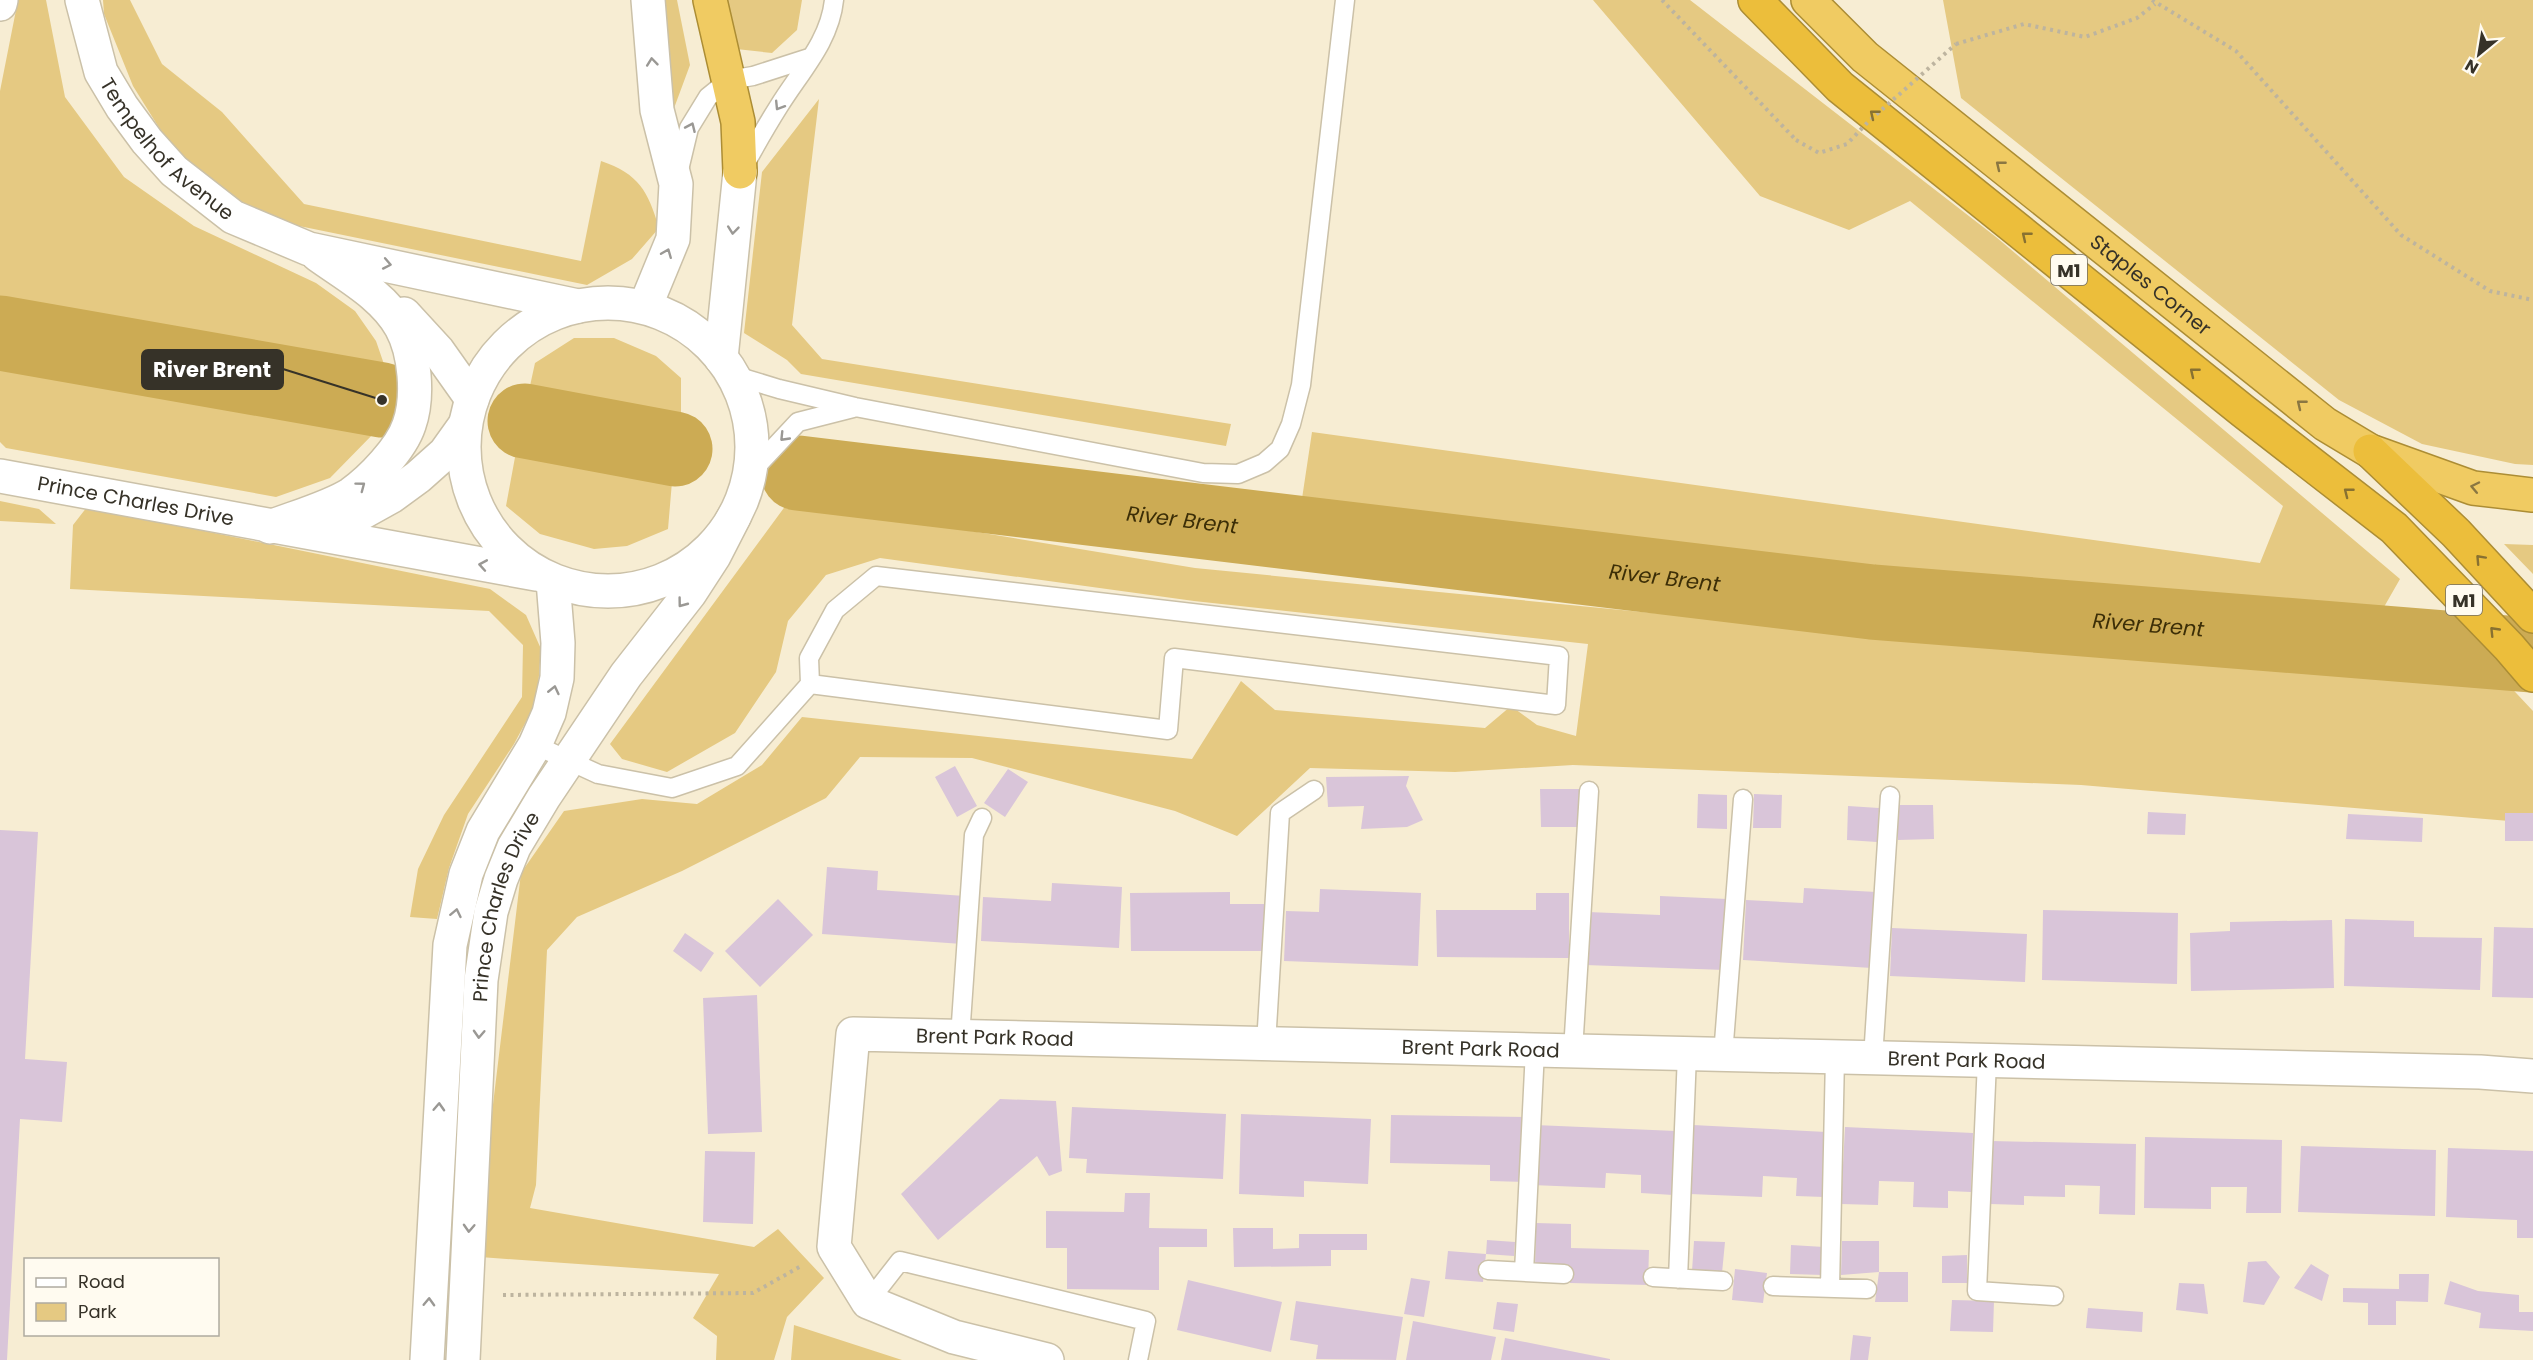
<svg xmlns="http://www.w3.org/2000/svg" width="2533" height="1360" font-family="Poppins,sans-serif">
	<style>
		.green { fill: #e5c982 }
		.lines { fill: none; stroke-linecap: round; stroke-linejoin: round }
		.river { stroke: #ccab54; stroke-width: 75 }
		.building { fill: #d9c5d9 }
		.service-casing { stroke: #cbc1a8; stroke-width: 21 }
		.minor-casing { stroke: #cbc1a8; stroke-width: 36 }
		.trunk-casing { stroke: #ac8d34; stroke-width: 36 }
		.motorway-casing { stroke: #ac8d34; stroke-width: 36 }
		.path { stroke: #bdb49f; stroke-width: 4; stroke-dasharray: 3 4.5; stroke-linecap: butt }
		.service { stroke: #fff; stroke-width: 18 }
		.minor { stroke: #fff; stroke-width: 33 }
		.trunk { stroke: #f0cb62; stroke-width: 33 }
		.motorway { stroke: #ecbe3b; stroke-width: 33 }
		.path-bridge { stroke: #bdb49f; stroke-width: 4; stroke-dasharray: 3 4.5; stroke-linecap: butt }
		.oneway { stroke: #9a9894 }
		.oneway2 { stroke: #887131 }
		.oneway3 { stroke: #8a7742 }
		.labels { text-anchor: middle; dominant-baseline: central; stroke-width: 5; stroke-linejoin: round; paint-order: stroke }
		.shield { fill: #fffbf0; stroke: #726e64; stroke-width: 1.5 }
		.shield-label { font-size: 18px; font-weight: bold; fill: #363228 }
		.street-label { font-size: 20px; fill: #363228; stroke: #fffbf0 }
		.water-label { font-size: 21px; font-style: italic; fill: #3c2e07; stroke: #fffbf0 }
		.leader { fill: none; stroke: #363228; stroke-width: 2 }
		.callout-dot { fill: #363228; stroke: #fffbf0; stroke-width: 2 }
		.callout { fill: #363228; stroke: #363228; stroke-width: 2 }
		.callout-label { font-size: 21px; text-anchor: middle; font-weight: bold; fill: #fff }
	</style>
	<rect width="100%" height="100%" fill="#f7edd3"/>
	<path class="green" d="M18 0H46L65 97 124 177 194 226 316 283 355 311 376 341 386 370 0 303V91Z
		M103 0H130L162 64 222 112 304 204 581 261 601 161C639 174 648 191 659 228L632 259 587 285 260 218 171 147 133 86 104 14Z
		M653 0H677L690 65 670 119Z
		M717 0H802L797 30 772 53 736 49Z
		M1593 0H1690L1996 237 2400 579 2384 607 2340 628 1540 545 1300 512 1312 432 2260 563 2283 506 1910 201 1849 230 1760 196Z
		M1943 0H2533V465L2515 464 2422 444 2339 400 1961 98Z
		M819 99 792 325 822 359 1231 424 1226 446 801 374 787 360 744 333 762 172Z
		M574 338H614L656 356 681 378V423L528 395 535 363Z
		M0 355V354L377 430 330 478 276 497 6 448 0 442Z
		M518 441 673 470 668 529 627 546 594 549 540 534 506 506Z
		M0 501 39 509 56 524 0 521Z
		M789 501 1195 568 1652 613 2502 678 2533 711V823L2081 785 1573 765 1455 772 1310 768 1237 836 1175 811 972 758 860 757 826 798 682 871 577 917 547 950 536 1185 530 1208 754 1247 778 1229 824 1278 787 1317 774 1360H716L717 1336 693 1318 719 1274 480 1257 483 1187 521 873 564 811 642 799 697 804 762 765 802 717 1192 759 1241 681 1275 710 1485 728 1511 706 1537 725 1576 736 1588 644 1194 601 880 558 826 575 788 621 776 672 735 733 667 772 622 759 610 744Z
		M87 507 490 589 526 615 541 649 537 701 514 744 468 814 449 868 437 919 410 917 418 869 444 815 522 697 523 645 489 611 70 589 73 525Z
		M2504 544 2533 545V574Z
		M794 1325 902 1360H791Z"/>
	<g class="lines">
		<g class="river">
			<path d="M0 333 382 400"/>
			<path d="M525 421 675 449"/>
			<path id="s1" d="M798 473 1872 602 2533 655"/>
		</g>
	</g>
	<path class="building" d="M955 766 977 806 957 817 935 777Z
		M1008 769 1028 782 1005 817 984 803Z
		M1409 776 1406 786 1423 820 1407 827 1361 829 1364 806 1328 807 1326 777Z
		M1540 789H1579V827H1541Z
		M1698 794 1727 795V829L1697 828Z
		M1754 794 1782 795 1781 828H1753Z
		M1897 805H1933L1934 839 1898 840Z
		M1848 806 1879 808 1877 842 1847 840Z
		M2148 812 2186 814 2185 835 2147 834Z
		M2505 813H2533V841H2505Z
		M2348 814 2423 818 2422 842 2346 839Z
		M0 830 38 832 25 1059 67 1062 62 1122 20 1119 7 1360H0Z
		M827 867 878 871 877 890 965 896 962 944 822 934Z
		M1052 883 1122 887 1119 948 981 941 983 897 1051 901Z
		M1804 888 1876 892 1872 968 1743 960 1746 900 1803 903Z
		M1320 889 1421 893 1418 966 1284 961 1286 911 1319 912Z
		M1230 892V904H1264V951H1131L1130 893Z
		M1536 893H1569V958L1437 957 1436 910H1536Z
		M1660 896 1727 899 1725 970 1585 965 1588 912 1660 915Z
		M778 899 813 935 760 987 725 951Z
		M2043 910 2178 913 2177 984 2042 980Z
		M2345 919 2414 921V937L2482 938 2480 990 2344 986Z
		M2332 920 2334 988 2191 991 2190 933 2230 931V922Z
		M2494 927 2533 928V998L2492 997Z
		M1892 928 2027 934 2025 982 1890 976Z
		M685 933 714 953 701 972 673 951Z
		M757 995 762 1132 708 1134 703 998Z
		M1000 1099 1056 1101 1062 1171 1049 1176 1037 1156 938 1240 901 1194Z
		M1072 1107 1226 1114 1223 1179 1086 1173 1087 1159 1069 1158Z
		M1241 1114 1371 1119 1368 1184 1304 1181V1197L1239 1194Z
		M1391 1115 1528 1117 1527 1182 1490 1181V1165L1390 1163Z
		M1535 1125 1676 1131 1673 1195 1641 1193V1175L1606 1173 1605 1188 1532 1185Z
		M1693 1125 1826 1132 1824 1197 1796 1196 1797 1178 1763 1176 1762 1197 1690 1194Z
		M1845 1127 1973 1133 1971 1192 1948 1191V1208L1913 1207 1914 1182 1879 1181 1878 1205 1841 1204Z
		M2145 1137 2282 1140 2281 1213H2246L2247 1187H2211V1209L2144 1208Z
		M1991 1141 2136 1144 2135 1215 2099 1214 2100 1186 2065 1185V1197L2024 1196V1205L1990 1204Z
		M2301 1146 2436 1150 2435 1216 2298 1212Z
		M2448 1148 2533 1151V1238H2517V1220L2446 1217Z
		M705 1151 755 1152 753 1224 703 1222Z
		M1125 1193H1150L1149 1228 1207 1229V1247H1159V1290L1067 1289V1248H1046V1211L1124 1212Z
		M1536 1223 1571 1224V1248L1649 1250 1648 1285 1570 1283 1571 1268 1535 1267Z
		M1233 1228H1273V1249L1299 1248V1234H1367V1250H1331V1266L1234 1267Z
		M1487 1240 1515 1242 1514 1256 1486 1254Z
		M1694 1241 1725 1242 1722 1273 1692 1271Z
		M1842 1241H1879V1272H1908V1302H1875L1879 1272 1841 1275Z
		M1791 1245 1824 1247 1823 1275 1790 1274Z
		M1448 1251 1486 1254 1483 1282 1445 1279Z
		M1967 1255V1283H1942V1256Z
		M2266 1261 2280 1277 2264 1305 2243 1302 2248 1262Z
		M2311 1264 2329 1275 2322 1301 2294 1288Z
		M1735 1269 1767 1273 1763 1303 1732 1300Z
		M2399 1274H2429L2428 1302 2396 1301V1325H2368V1303L2343 1302V1288L2399 1289Z
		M1411 1278 1430 1281 1424 1317 1404 1314Z
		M1188 1280 1282 1302 1271 1352 1177 1330Z
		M2450 1281 2478 1291 2519 1295V1312H2533V1331L2479 1328 2481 1313 2444 1304Z
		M2179 1283 2204 1284 2208 1314 2176 1310Z
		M1952 1300 1994 1301 1993 1332 1950 1331Z
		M1296 1301 1403 1317 1396 1360 1316 1359 1318 1345 1290 1340Z
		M1497 1302 1518 1304 1514 1332 1493 1329Z
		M2088 1308 2143 1312 2142 1332 2086 1328Z
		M1413 1321 1496 1337 1491 1360H1406Z
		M1853 1335 1871 1337 1868 1360H1850Z
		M1505 1338 1610 1359V1360H1501Z"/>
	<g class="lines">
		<g class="service-casing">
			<path id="service" d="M744 166C755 146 767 125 779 106 800 72 830 41 834 0
				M678 174 689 128 708 97 729 80 753 76 812 57
				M733 375 779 389 855 407 1203 473 1238 474 1264 463 1280 449 1291 424 1301 385 1345 0
				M751 472 798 422 853 408
				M535 745 598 774 672 788 737 766 810 684 809 658 835 610 876 576 1559 656 1556 705 1174 658 1168 730 810 684
				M960 1037 974 835 982 818
				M1266 1044 1280 813 1314 790
				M1573 1051 1589 791
				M1723 1055 1743 799
				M1873 1058 1890 796
				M1987 1061 1977 1291 2054 1296
				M1488 1270 1564 1274
				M1524 1272 1535 1050
				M1653 1277 1723 1281
				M1678 1279 1687 1054
				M1773 1286 1867 1289
				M1830 1287 1835 1057
				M868 1302 900 1261 1146 1321 1138 1360"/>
		</g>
		<g class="minor-casing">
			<g id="minor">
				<path id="s2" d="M82 0 101 72 122 107 147 141 174 171 233 217 309 249 578 306"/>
				<path d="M0 4 1 0"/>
				<circle cx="608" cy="447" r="144"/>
				<path d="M645 307 673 239 676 184 657 110 648 0"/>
				<path d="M404 314 438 351 472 399"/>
				<path d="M721 358 740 172"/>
				<path id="s3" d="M0 476 536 574"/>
				<path d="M331 519 356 516 392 496 418 477 445 453 465 425"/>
				<path d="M270 527C293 518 331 507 351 494 371 480 401 449 409 425 419 397 415 352 401 327 383 295 347 276 318 255"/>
				<path d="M427 1360 450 945 466 874 483 831 535 745 549 713 557 678 558 643 553 581"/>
				<path id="s4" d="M463 1360 481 980 491 912 501 879 514 847 544 797 626 675 690 593 714 556 734 517"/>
				<path id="s5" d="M1047 1360 954 1337 868 1302 834 1247 853 1034 2480 1072 2533 1076"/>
			</g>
		</g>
		<g class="trunk-casing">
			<g id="trunk">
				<path d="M710 0 738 122 740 172"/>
				<path id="s6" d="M1808 0 1865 57 2325 424 2370 451 2473 488 2533 495"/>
			</g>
		</g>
		<g class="motorway-casing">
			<path id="motorway" d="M1755 0 1840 87 2243 411 2394 528 2509 647 2533 675
				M2370 451 2456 533 2533 616"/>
		</g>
		<path class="path" d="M1662 0 1796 140
			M2152 0 2236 51 2401 235 2490 291 2533 300
			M1956 44 2024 24 2085 37 2137 18 2155 4
			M503 1295 753 1293 803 1265"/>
		<use href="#service" class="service"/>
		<use href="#minor" class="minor"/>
		<use href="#trunk" class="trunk"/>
		<use href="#motorway" class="motorway"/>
		<path class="path-bridge" d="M1796 140 1819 153 1847 144 1868 122 1956 44"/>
	</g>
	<defs><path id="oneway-chevron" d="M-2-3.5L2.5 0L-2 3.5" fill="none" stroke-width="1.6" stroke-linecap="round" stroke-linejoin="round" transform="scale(1.5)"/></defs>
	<g class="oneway">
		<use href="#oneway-chevron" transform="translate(652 62) rotate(-96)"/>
		<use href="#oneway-chevron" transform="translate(779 106) rotate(122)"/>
		<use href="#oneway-chevron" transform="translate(691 127) rotate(-66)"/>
		<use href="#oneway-chevron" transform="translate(733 230) rotate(96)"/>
		<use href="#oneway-chevron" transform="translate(667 253) rotate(-68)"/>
		<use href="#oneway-chevron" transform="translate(387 264) rotate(11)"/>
		<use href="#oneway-chevron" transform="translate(784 437) rotate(134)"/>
		<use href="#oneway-chevron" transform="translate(361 486) rotate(-37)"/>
		<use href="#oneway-chevron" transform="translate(483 565) rotate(-170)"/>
		<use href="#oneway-chevron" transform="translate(682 603) rotate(127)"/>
		<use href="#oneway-chevron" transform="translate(554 690) rotate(-77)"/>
		<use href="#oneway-chevron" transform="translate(456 913) rotate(-78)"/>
		<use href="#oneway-chevron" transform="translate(479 1034) rotate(93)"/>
		<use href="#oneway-chevron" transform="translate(439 1107) rotate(-87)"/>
		<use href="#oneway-chevron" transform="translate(469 1228) rotate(93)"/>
		<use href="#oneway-chevron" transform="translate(429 1302) rotate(-88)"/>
	</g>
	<g class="oneway2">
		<use href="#oneway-chevron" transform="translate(1874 114) rotate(-141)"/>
		<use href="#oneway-chevron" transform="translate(2026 236) rotate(-141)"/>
		<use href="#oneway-chevron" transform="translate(2194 372) rotate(-141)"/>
		<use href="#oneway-chevron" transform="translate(2348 492) rotate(-142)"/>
		<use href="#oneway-chevron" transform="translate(2480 559) rotate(-133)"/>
		<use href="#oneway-chevron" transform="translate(2494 631) rotate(-134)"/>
	</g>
	<g class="oneway3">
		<use href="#oneway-chevron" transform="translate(2000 165) rotate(-141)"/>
		<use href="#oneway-chevron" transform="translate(2301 404) rotate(-141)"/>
		<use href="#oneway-chevron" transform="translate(2475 487) rotate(-168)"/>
	</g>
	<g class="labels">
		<g class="shield">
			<rect x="2051" y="255" width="36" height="30" rx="4.5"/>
			<rect x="2446" y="585" width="36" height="30" rx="4.5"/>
		</g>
		<g class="shield-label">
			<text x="2069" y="270">M1</text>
			<text x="2464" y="600">M1</text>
		</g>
		<g class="street-label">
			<text stroke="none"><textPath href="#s2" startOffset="177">Tempelhof Avenue</textPath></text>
			<text stroke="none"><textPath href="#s6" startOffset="446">Staples Corner</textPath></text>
			<text stroke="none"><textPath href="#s3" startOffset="138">Prince Charles Drive</textPath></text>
			<text stroke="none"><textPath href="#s4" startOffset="458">Prince Charles Drive</textPath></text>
			<text stroke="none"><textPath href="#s5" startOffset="609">Brent Park Road</textPath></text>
			<text stroke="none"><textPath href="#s5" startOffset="1095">Brent Park Road</textPath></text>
			<text stroke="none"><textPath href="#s5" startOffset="1581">Brent Park Road</textPath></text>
		</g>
		<g class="water-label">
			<text stroke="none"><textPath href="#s1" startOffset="387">River Brent</textPath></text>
			<text stroke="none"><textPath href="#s1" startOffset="873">River Brent</textPath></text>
			<text stroke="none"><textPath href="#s1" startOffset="1359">River Brent</textPath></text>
		</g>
	</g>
	<path class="leader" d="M382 400L283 369"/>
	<circle class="callout-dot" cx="382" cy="400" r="6"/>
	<rect class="callout" x="142" y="350" width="141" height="39" rx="6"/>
	<g class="callout-label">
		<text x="212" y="377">River Brent</text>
	</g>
	<rect x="24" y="1258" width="195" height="78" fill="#fffbf0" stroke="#afaba0" stroke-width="1.5"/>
	<rect x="36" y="1278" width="30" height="9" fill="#ffffff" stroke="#afaba0" stroke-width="1.5"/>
	<text x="78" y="1288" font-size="18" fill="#363228">Road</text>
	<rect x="36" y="1303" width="30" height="18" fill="#e5c982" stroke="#afaba0" stroke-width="1.5"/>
	<text x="78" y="1318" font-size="18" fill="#363228">Park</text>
	<g transform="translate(2479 54) rotate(210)" stroke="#fffbf0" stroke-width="4.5" paint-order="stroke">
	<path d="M0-4.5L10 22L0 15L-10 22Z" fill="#363228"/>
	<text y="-9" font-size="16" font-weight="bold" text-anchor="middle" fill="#363228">N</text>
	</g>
</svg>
